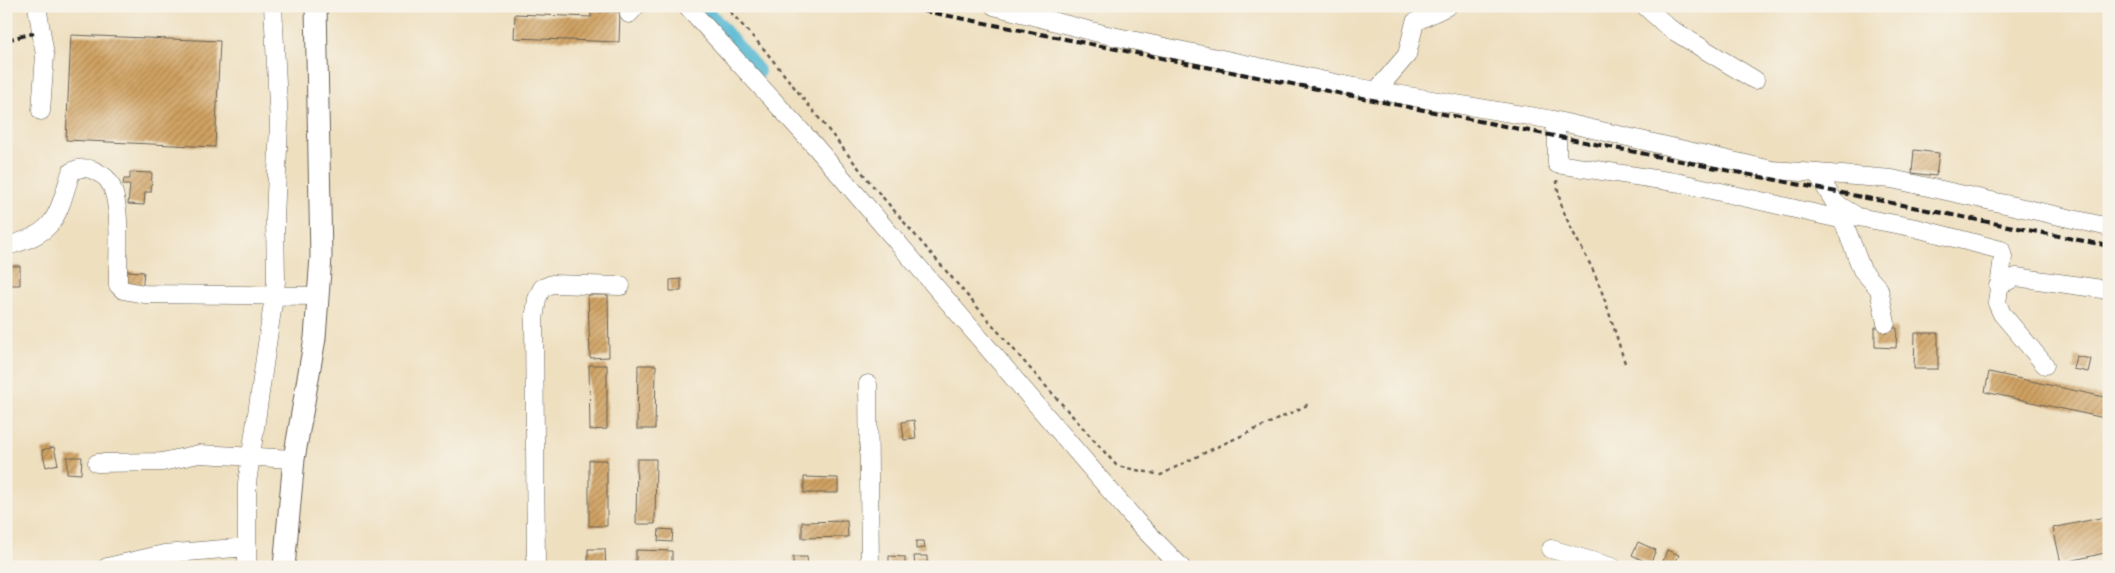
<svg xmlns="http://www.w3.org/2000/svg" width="2115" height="573" font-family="Mynerve,sans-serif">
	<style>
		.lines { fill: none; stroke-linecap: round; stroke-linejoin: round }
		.canal { stroke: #54b8d3; stroke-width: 16 }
		.building { fill: url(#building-hatch) }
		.minor-casing { stroke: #666055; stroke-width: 19 }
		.major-casing { stroke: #666055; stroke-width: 23 }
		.path { stroke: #666055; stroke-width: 2.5; stroke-dasharray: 4 4; stroke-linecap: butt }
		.minor { stroke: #fff; stroke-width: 18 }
		.major { stroke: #fff; stroke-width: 21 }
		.rail { stroke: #1c1c1c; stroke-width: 4; stroke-dasharray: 8 4; stroke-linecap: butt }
	</style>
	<defs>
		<pattern id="building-hatch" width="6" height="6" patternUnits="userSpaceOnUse" patternTransform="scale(1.25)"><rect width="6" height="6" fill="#d0a262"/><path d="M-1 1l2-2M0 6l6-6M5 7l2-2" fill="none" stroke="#a88350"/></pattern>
	</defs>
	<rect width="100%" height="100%" fill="#f7f3e8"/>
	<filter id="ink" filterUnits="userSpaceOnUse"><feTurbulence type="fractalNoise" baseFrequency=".02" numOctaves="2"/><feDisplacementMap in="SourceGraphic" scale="10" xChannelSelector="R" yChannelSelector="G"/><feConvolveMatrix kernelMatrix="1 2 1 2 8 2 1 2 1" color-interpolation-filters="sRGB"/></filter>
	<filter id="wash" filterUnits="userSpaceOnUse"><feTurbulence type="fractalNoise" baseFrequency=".0096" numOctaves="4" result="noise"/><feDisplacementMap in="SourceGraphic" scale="20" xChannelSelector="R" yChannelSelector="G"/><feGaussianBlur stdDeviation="1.12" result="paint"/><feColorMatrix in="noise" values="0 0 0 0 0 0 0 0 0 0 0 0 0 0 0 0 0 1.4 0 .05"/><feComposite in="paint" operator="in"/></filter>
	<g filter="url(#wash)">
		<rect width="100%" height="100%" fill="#eedfbf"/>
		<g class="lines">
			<path class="canal" d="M702 6 757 71"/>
		</g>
		<g id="blocks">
			<path class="building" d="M591 11 620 12 619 42 514 38 515 14 591 17Z
				M71 35 220 41 215 147 66 140Z
				M1914 150 1939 153 1936 176 1912 173Z
				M130 172 152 173 151 192H145L144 205 128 204 130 185H123L124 179H130Z
				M2109 197V226L2101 224Z
				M6 266H20V285H6Z
				M126 271 144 272 142 290 124 289Z
				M681 279V291H670V280Z
				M588 295H608L609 357 590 358Z
				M1875 327 1897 328 1896 348 1875 347Z
				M1915 333H1938V369H1914Z
				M2076 356 2091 359 2088 372 2073 369Z
				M589 365H607V429L590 430Z
				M638 365H656L655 429H637Z
				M1989 372 2109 398V419L1985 392Z
				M914 420 916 439 904 440 902 422Z
				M54 447 58 464 46 467 42 450Z
				M67 457H82L81 474 67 473Z
				M637 459H656L655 524H636Z
				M589 460H607V526H589Z
				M804 477 838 478V493H804Z
				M2109 516V552L2061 563 2053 528Z
				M847 521 848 537 802 538V522Z
				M659 529 673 530 672 542 658 541Z
				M916 541H924L925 548 916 549Z
				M1638 542 1656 550 1650 564 1632 555Z
				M588 549H605L606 567H588Z
				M636 550 672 551V567H636Z
				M1667 550 1679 555 1674 567H1661Z
				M889 556 905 557V567H889Z
				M914 556H927V567H915Z
				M793 557H807L808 567H793Z"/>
		</g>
	</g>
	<g filter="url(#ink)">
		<use href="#blocks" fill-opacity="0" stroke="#666055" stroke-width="1"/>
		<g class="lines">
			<g class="minor-casing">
				<path id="minor" d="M37 6 45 55 41 111
					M687 6 814 145 1137 522 1181 567
					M994 6 1103 34 1354 87 1553 120 1772 170 1817 173 1835 203 1858 217 1916 228 2001 250 2003 257 1997 303 2002 314 2045 365
					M1645 6 1669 28 1755 80
					M629 14 636 6
					M1376 91 1407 55 1415 22 1448 6
					M1553 120 1557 137V164L1681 183 1844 220
					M1817 173 1892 179 2109 227
					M1839 210 1862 270 1879 289 1886 323
					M6 246C56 234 57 217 71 172 77 168 86 167 93 170 97 172 103 175 106 178 124 196 117 260 118 285L123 290 144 294 318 296
					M1998 286 2016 277 2109 290
					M868 384 870 567
					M97 463 162 462 199 454 294 459
					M1551 549 1612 567
					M107 567 164 554 247 547
					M247 567V483L276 282 275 219 279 124 273 6
					M536 567 534 320 537 299 542 288 552 284 621 286"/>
			</g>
			<g class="major-casing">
				<path id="major" d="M284 567 294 459 315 338 321 257 316 6"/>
			</g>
			<path class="path" d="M725 6 763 48 873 186 1027 365 1117 466 1161 475C1210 448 1262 428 1311 403
				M1557 180C1558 215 1583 246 1596 277 1608 306 1616 336 1626 366"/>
			<use href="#minor" class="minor"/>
			<use href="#major" class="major"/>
			<path class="rail" d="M899 6 2109 246
				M6 40 34 33"/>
		</g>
	</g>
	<rect width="2115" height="573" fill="none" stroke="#f7f3e8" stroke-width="25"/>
</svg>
